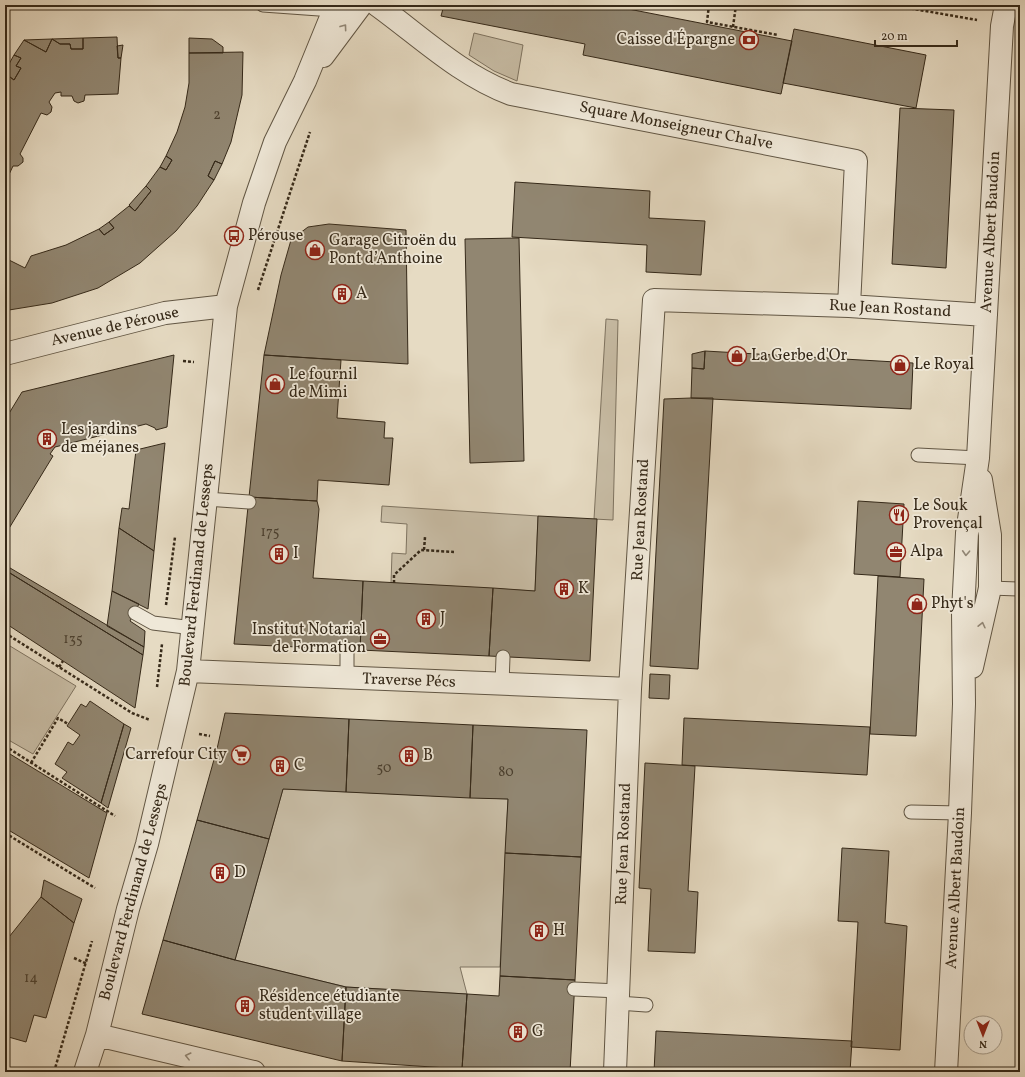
<svg xmlns="http://www.w3.org/2000/svg" width="1025" height="1077" font-family="Vollkorn,serif">
	<style>
		.green { fill: #c8bda6; stroke: #7e7360 }
		.building { fill: #918671; stroke: #352919 }
		.lines { fill: none; stroke-linecap: round; stroke-linejoin: round }
		.lane-casing { stroke: #615644; stroke-width: 15 }
		.street-casing { stroke: #615644; stroke-width: 24 }
		.path { stroke: #352919; stroke-width: 2.5; stroke-dasharray: 3 2; stroke-linecap: butt }
		.lane { stroke: #efe8d8; stroke-width: 13 }
		.street { stroke: #efe8d8; stroke-width: 22 }
		.oneway { stroke: #928878 }
		.labels { text-anchor: middle; dominant-baseline: central; stroke-width: 3.5; stroke-linejoin: round; paint-order: stroke }
		.number-label { font-size: 14px; fill: #4c402f }
		.poi-label { font-size: 16px; fill: #352919; stroke: #efe8d8; text-anchor: start }
		.street-label { font-size: 16px; fill: #352919; stroke: #efe8d8 }
	</style>
	<rect width="100%" height="100%" fill="#e6dbc3"/>
	<filter id="stains"><feTurbulence type="fractalNoise" baseFrequency=".005" numOctaves="4"/><feColorMatrix values="0 0 0 0 .2 0 0 0 0 .09 0 0 0 0 .02 0 0 0 .5 -.17"/></filter>
	<radialGradient id="worn" r=".72"><stop offset=".6" stop-color="#630" stop-opacity="0"/><stop offset="1" stop-color="#630" stop-opacity=".3"/></radialGradient>
	<path class="green" d="M474 33 523 45 517 81 494 71 469 55Z
		M606 319 618 320 613 520 594 519Z
		M382 506 538 516 535 591 391 583 392 553 406 554 407 524 381 522Z
		M5 643 76 686 33 754 5 738Z
		M283 789 508 799 500 967H460L467 994 346 987 235 960Z"/>
	<path class="building" d="M444 5H608L792 41 781 94 583 55 585 44 441 16Z
		M794 29 926 55 916 108 783 83Z
		M117 37 118 58H121L118 94 85 95 84 101 78 103 74 101 72 96H61V92L55 93 49 102 52 107 51 112 47 115 41 113 20 154 23 158V162L18 166H13L5 183V83L10 77 14 80 21 68 16 66 21 58 14 55 24 40 46 52 52 39 60 44H70L71 49H83V38Z
		M83 38V49H71L70 44H60L52 39Z
		M189 38 212 39 223 47V53H189Z
		M52 39 46 52 24 40Z
		M123 45 121 58H118L117 46Z
		M243 52 242 95 231 142 222 164 215 161 208 176 214 180 197 206 176 231 140 263 98 288 52 303 9 310V308H5V258L25 268 31 256 66 245 99 229 104 235 114 228 109 222 129 206 135 211 151 191 146 186 160 167 166 170 172 160 166 156 177 132 185 107 189 83V53Z
		M14 55 21 58 16 66 21 68 14 80 10 77 6 83 5 71Z
		M900 108 954 110 946 268 892 264Z
		M166 156 172 160 166 170 160 167Z
		M215 161 222 164 214 180 208 176Z
		M515 182 650 191 649 218 705 221 701 275 646 272 647 245 512 237Z
		M146 186 151 191 135 211 129 205Z
		M109 222 114 228 104 235 99 229Z
		M329 224 406 230 408 364 264 355 281 275 291 240 308 227Z
		M519 238 524 461 470 463 465 239Z
		M705 351 913 363 911 409 691 398 692 368 704 369Z
		M705 351 704 369 692 368V354Z
		M174 355 167 427 156 430 155 428 146 424 55 447 50 454 53 456 5 535V420L22 392Z
		M264 355 341 360 337 418 385 422 384 438H393L389 485 318 480 317 501 249 497Z
		M691 398H713L698 669 650 666 664 399Z
		M165 443 154 551 119 528 122 508 129 509 136 450Z
		M249 497 317 501 319 509 313 578 363 581 360 650 234 644Z
		M858 501 904 504 900 577 854 574Z
		M538 516 597 519 590 661 489 656 493 588 535 591Z
		M119 528 154 551 148 609 112 591Z
		M5 565 144 647 143 655 5 570Z
		M5 570 143 655 135 708 5 623Z
		M878 576 924 579 916 736 870 734Z
		M363 581 493 588 489 656 360 650Z
		M112 591 139 604 130 621 145 631 144 647 107 626Z
		M650 674 670 675 669 699 649 698Z
		M90 701 124 724 101 803 62 778 67 772 55 764 68 742 73 745 80 735 67 726 81 704 86 707Z
		M225 713 349 719 346 792 283 789 269 839 197 820 217 749Z
		M684 718 870 727 867 775 682 765Z
		M349 719 473 725 470 798 346 792Z
		M124 724 131 728 108 808 101 803Z
		M473 725 587 730 581 857 505 853 508 799 470 798Z
		M5 751 107 813 89 878 5 828Z
		M645 763 695 766 688 891 698 892 695 953 648 951 651 889 639 888Z
		M197 820 269 839 235 960 163 940Z
		M842 848 889 851 885 923 907 926 900 1050 851 1047 858 922 838 921Z
		M505 853 581 857 575 980 500 976Z
		M44 880 82 899 74 923 41 897Z
		M41 897 74 923 46 1018 34 1015 26 1042 5 1036V942Z
		M163 940 235 960 346 987 342 1061 142 1014Z
		M500 976 575 980 570 1072 462 1069 467 994 499 996Z
		M346 987 467 994 462 1069 342 1061Z
		M656 1031 852 1041 850 1072H654Z"/>
	<g class="lines">
		<g class="lane-casing">
			<path id="lane" d="M263 5 333 10
				M918 455 978 458
				M206 499 249 502
				M990 588 1020 589
				M135 613 153 623 193 628
				M347 678V649
				M502 684 503 657
				M911 812 960 813
				M574 989 619 991
				M618 1003 646 1005"/>
		</g>
		<g class="street-casing">
			<path id="street" d="M377 5C420 36 460 75 511 94L856 161 849 306
				M323 56 361 5
				M5 354 165 313 226 306
				M972 667 990 588V535L981 480
				M188 671 630 689
				M97 1035 254 1072
				M85 1072 97 1035 128 909 147 844 188 671 226 306 254 203 275 142 305 81 336 5
				M615 1072 630 689 654 300 849 306 986 315
				M946 1072 960 813 964 704 963 612 967 533 978 458 1002 26 1006 5"/>
		</g>
		<path class="path" d="M709 5 707 22 778 35
			M891 5 977 20
			M640 8 641 5
			M733 27 736 5
			M258 290 310 132
			M183 361 194 362
			M424 550 425 537
			M394 583V575L421 550 454 552
			M166 605 175 537
			M5 633 132 713 150 720
			M59 667 63 661
			M157 687 162 644
			M199 734 210 736
			M5 746 115 816
			M31 763 58 718 68 724
			M5 833 95 888
			M74 958 87 964
			M54 1072 92 941"/>
		<use href="#lane" class="lane"/>
		<use href="#street" class="street"/>
	</g>
	<defs><path id="oneway-chevron" d="M-2-3.5L2.5 0L-2 3.5" fill="none" stroke-width="1.6" stroke-linecap="round" stroke-linejoin="round"/></defs>
	<g class="oneway">
		<use href="#oneway-chevron" transform="translate(344 27) rotate(-54)"/>
		<use href="#oneway-chevron" transform="translate(966 553) rotate(93)"/>
		<use href="#oneway-chevron" transform="translate(982 625) rotate(-77)"/>
		<use href="#oneway-chevron" transform="translate(188 1056) rotate(-166)"/>
	</g>
	<defs>
		<g id="bank-ring" transform="scale(1)"><circle r="9.5" fill="#efe8d8" stroke="#8f2418" stroke-width="1.5"/><path d="M-6-4H6V4H-6ZM0-2.3a2.3 2.3 0 1 0 0 4.6a2.3 2.3 0 1 0 0-4.6Z" fill="#8f2418"/></g>
		<g id="bus-ring" transform="scale(1)"><circle r="9.5" fill="#efe8d8" stroke="#8f2418" stroke-width="1.5"/><path d="M-5-6H5V4H4V6H2V4H-2V6H-4V4H-5ZM-3.5-4V0h7V-4ZM-3.5 1.2v1.5H-2V1.2ZM2 1.2v1.5H3.5V1.2Z" fill="#8f2418"/></g>
		<g id="shop-ring" transform="scale(1)"><circle r="9.5" fill="#efe8d8" stroke="#8f2418" stroke-width="1.5"/><path d="M-5-2.5h2.3a2.7 3.5 0 0 1 5.4 0H5L5.5 6h-11ZM-1.5-2.5h3a1.5 2.3 0 0 0-3 0Z" fill="#8f2418"/></g>
		<g id="building-ring" transform="scale(1)"><circle r="9.5" fill="#efe8d8" stroke="#8f2418" stroke-width="1.5"/><path d="M-4-6H4V6H1V3H-1V6H-4ZM-2.5-4.3h1.7v1.8h-1.7ZM.8-4.3h1.7v1.8H.8ZM-2.5-1h1.7V.8h-1.7ZM.8-1h1.7V.8H.8Z" fill="#8f2418"/></g>
		<g id="restaurant-ring" transform="scale(1)"><circle r="9.5" fill="#efe8d8" stroke="#8f2418" stroke-width="1.5"/><path d="M-5-6h1v4h1v-4h1v4h1v-4h1v5L-1.5 .5V6h-2V.5L-5-1ZM5-6V6H3V1.5H1.5Q1.5-4 5-6Z" fill="#8f2418"/></g>
		<g id="office-ring" transform="scale(1)"><circle r="9.5" fill="#efe8d8" stroke="#8f2418" stroke-width="1.5"/><path d="M-6-3h4V-5.5h4V-3h4V5H-6ZM-1-4.5V-3h2v-1.5ZM-6 0V1H6V0Z" fill="#8f2418"/></g>
		<g id="supermarket-ring" transform="scale(1)"><circle r="9.5" fill="#efe8d8" stroke="#8f2418" stroke-width="1.5"/><path d="M-6-5.5h2.5l.6 2H6L4.5 2H-2.5L-4.4-4H-6ZM-1.5 3.2a1.3 1.3 0 1 0 .1 0ZM3 3.2a1.3 1.3 0 1 0 .1 0Z" fill="#8f2418"/></g>
	</defs>
	<g fill-rule="evenodd">
		<use href="#bank-ring" x="749" y="40"/>
		<use href="#bus-ring" x="234" y="236"/>
		<use href="#shop-ring" x="315" y="250"/>
		<use href="#building-ring" x="342" y="294"/>
		<use href="#shop-ring" x="737" y="356"/>
		<use href="#shop-ring" x="900" y="365"/>
		<use href="#shop-ring" x="275" y="384"/>
		<use href="#building-ring" x="47" y="439"/>
		<use href="#restaurant-ring" x="899" y="515"/>
		<use href="#office-ring" x="896" y="552"/>
		<use href="#building-ring" x="279" y="554"/>
		<use href="#building-ring" x="564" y="589"/>
		<use href="#shop-ring" x="917" y="604"/>
		<use href="#building-ring" x="426" y="619"/>
		<use href="#office-ring" x="380" y="639"/>
		<use href="#supermarket-ring" x="241" y="755"/>
		<use href="#building-ring" x="409" y="756"/>
		<use href="#building-ring" x="280" y="766"/>
		<use href="#building-ring" x="220" y="873"/>
		<use href="#building-ring" x="539" y="931"/>
		<use href="#building-ring" x="245" y="1006"/>
		<use href="#building-ring" x="518" y="1032"/>
	</g>
	<g class="labels">
		<g class="number-label">
			<text x="217" y="115">2</text>
			<text x="270" y="532">175</text>
			<text x="73" y="639">135</text>
			<text x="384" y="768">50</text>
			<text x="506" y="772">80</text>
			<text x="31" y="978">14</text>
		</g>
		<g class="poi-label">
			<text x="735" y="40" text-anchor="end">Caisse d'Épargne</text>
			<text x="248" y="236">Pérouse</text>
			<text x="329" y="241">Garage Citroën du<tspan x="329" dy="18">Pont d’Anthoine</tspan></text>
			<text x="356" y="294">A</text>
			<text x="751" y="356">La Gerbe d'Or</text>
			<text x="914" y="365">Le Royal</text>
			<text x="289" y="375">Le fournil<tspan x="289" dy="18">de Mimi</tspan></text>
			<text x="61" y="430">Les jardins<tspan x="61" dy="18">de méjanes</tspan></text>
			<text x="913" y="506">Le Souk<tspan x="913" dy="18">Provençal</tspan></text>
			<text x="910" y="552">Alpa</text>
			<text x="293" y="554">I</text>
			<text x="578" y="589">K</text>
			<text x="931" y="604">Phyt's</text>
			<text x="440" y="619">J</text>
			<text x="366" y="630" text-anchor="end">Institut Notarial<tspan x="366" dy="18">de Formation</tspan></text>
			<text x="227" y="755" text-anchor="end">Carrefour City</text>
			<text x="423" y="756">B</text>
			<text x="294" y="766">C</text>
			<text x="234" y="873">D</text>
			<text x="553" y="931">H</text>
			<text x="259" y="997">Résidence étudiante<tspan x="259" dy="18">student village</tspan></text>
			<text x="532" y="1032">G</text>
		</g>
		<g class="street-label">
			<text transform="translate(676 126) rotate(11)">Square Monseigneur Chalve</text>
			<text transform="translate(991 232) rotate(-87)">Avenue Albert Baudoin</text>
			<text transform="translate(890 309) rotate(3)">Rue Jean Rostand</text>
			<text transform="translate(115 327) rotate(-13)">Avenue de Pérouse</text>
			<text transform="translate(641 520) rotate(-87)">Rue Jean Rostand</text>
			<text transform="translate(197 575) rotate(-84)">Boulevard Ferdinand de Lesseps</text>
			<text transform="translate(409 681) rotate(2)">Traverse Pécs</text>
			<text transform="translate(624 844) rotate(-88)">Rue Jean Rostand</text>
			<text transform="translate(956 888) rotate(-87)">Avenue Albert Baudoin</text>
			<text transform="translate(134 892) rotate(-75)">Boulevard Ferdinand de Lesseps</text>
		</g>
	</g>
	<rect width="1025" height="1077" fill="none" stroke="#e6dbc3" stroke-width="20"/>
	<rect x="6" y="6" width="1013" height="1065" fill="none" stroke="#352919" stroke-width="2"/>
	<rect x="10" y="10" width="1005" height="1057" fill="none" stroke="#352919"/>
	<g transform="translate(983 1035) rotate(180)"><circle r="19" fill="#efe8d8" stroke="#a59c8c"/>
	<path d="M0-3L7 15L0 10L-7 15Z" fill="#8f2418"/>
	<text y="-6" font-size="11" font-weight="bold" text-anchor="middle" fill="#352919">N</text>
	</g>
	<path d="M875 40v6h82v-6" fill="none" stroke="#352919" stroke-width="2"/>
	<text x="881" y="40" font-size="12" fill="#352919" stroke="#efe8d8" stroke-width="3" paint-order="stroke">20 m</text>
	<rect width="100%" height="100%" filter="url(#stains)"/>
	<rect width="100%" height="100%" fill="url(#worn)"/>
</svg>
